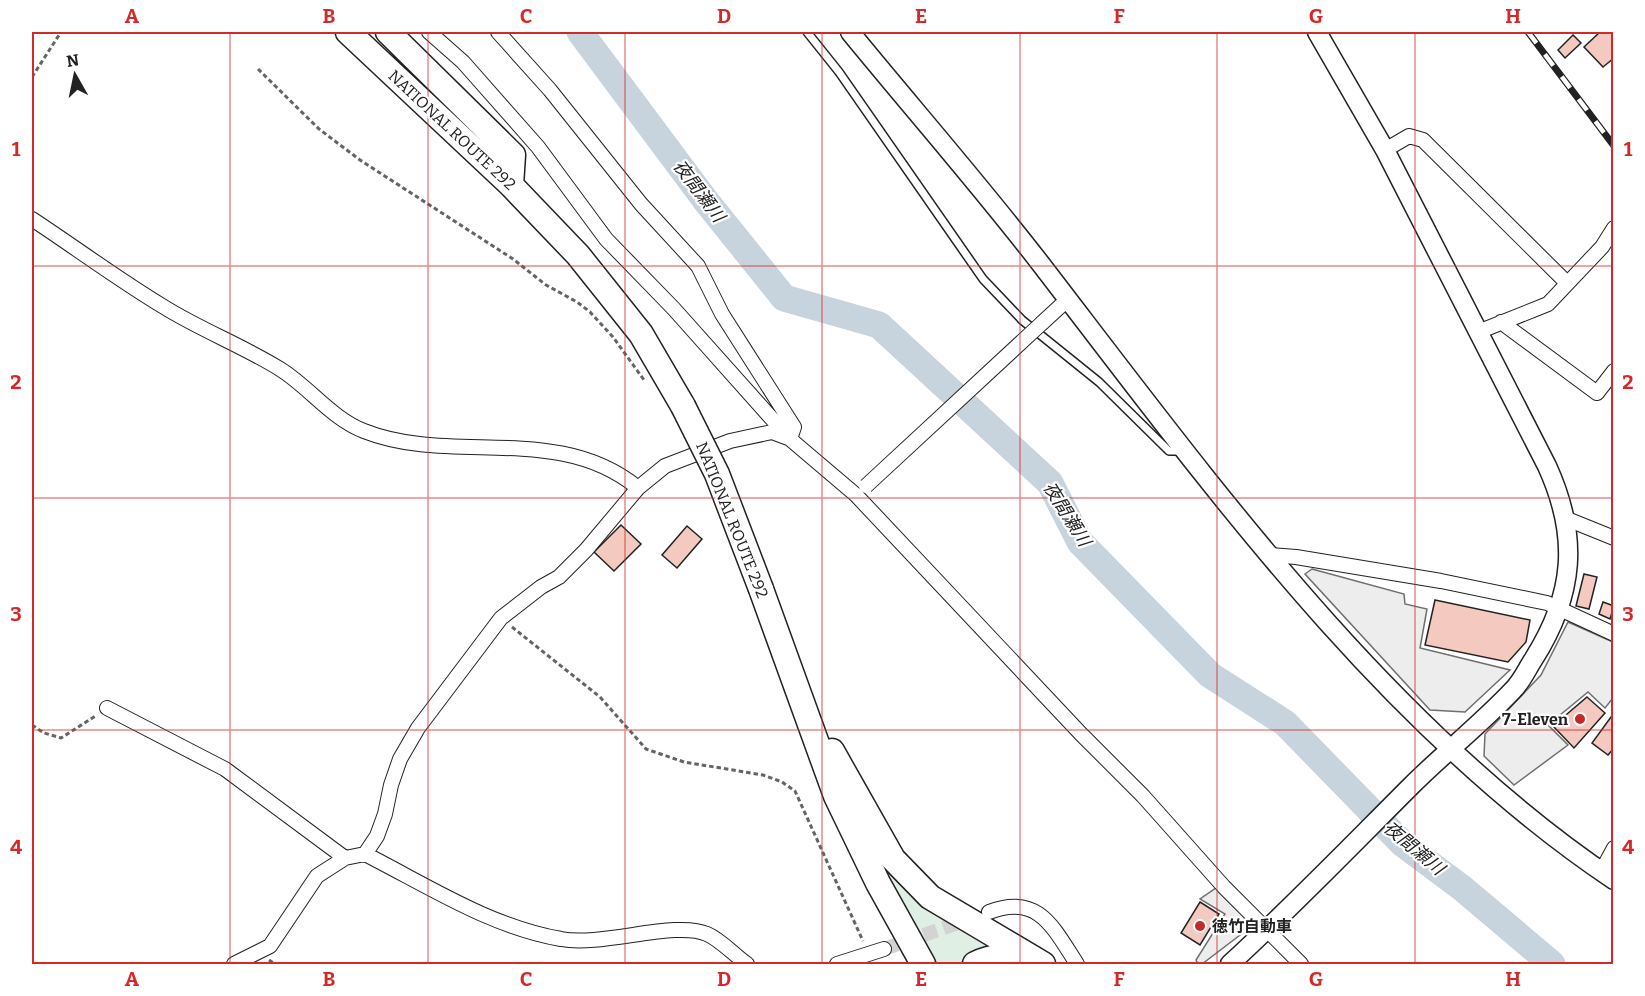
<svg xmlns="http://www.w3.org/2000/svg" width="1645" height="996" font-family="Bitter,'Noto Sans JP',serif">
	<style>
		.green { fill: #e0efe3; stroke: #6f6f6f; stroke-width: 1.5 }
		.parking { fill: #ededed; stroke: #6f6f6f; stroke-width: 1.5 }
		.lines { fill: none; stroke-linecap: round; stroke-linejoin: round }
		.river { stroke: #c7d3dd; stroke-width: 27 }
		.building { fill: #f3c9c0; stroke: #222; stroke-width: 1.5 }
		.street-tunnel { stroke: #d3d3d3; stroke-width: 14; stroke-dasharray: 14 7; stroke-linecap: butt }
		.lane-casing { stroke: #222; stroke-width: 10 }
		.street-casing { stroke: #222; stroke-width: 16 }
		.secondary-casing { stroke: #222; stroke-width: 21 }
		.highway-casing { stroke: #222; stroke-width: 27 }
		.path { stroke: #646464; stroke-width: 3; stroke-dasharray: 4.5 3; stroke-linecap: butt }
		.lane { stroke: #fff; stroke-width: 7 }
		.street { stroke: #fff; stroke-width: 14 }
		.secondary { stroke: #fff; stroke-width: 18 }
		.highway { stroke: #fff; stroke-width: 24 }
		.rail-casing { stroke: #222; stroke-width: 7 }
		.rail { stroke: #fff; stroke-width: 4.5; stroke-dasharray: 14; stroke-linecap: butt }
		.street-bridge-casing { stroke: #222; stroke-width: 16; stroke-linecap: butt }
		.highway-bridge-casing { stroke: #222; stroke-width: 27; stroke-linecap: butt }
		.street-bridge { stroke: #fff; stroke-width: 14 }
		.highway-bridge { stroke: #fff; stroke-width: 24 }
		.grid { fill: none; stroke: #d62828; stroke-width: 1.5; stroke-opacity: 0.55 }
		.poi-dot { fill: #c62828; stroke: #fff; stroke-width: 2 }
		.labels { text-anchor: middle; dominant-baseline: central; stroke-width: 4.5; stroke-linejoin: round; paint-order: stroke }
		.street-label { font-size: 16px; fill: #222; stroke: #fff }
		.poi-label { font-size: 16px; font-weight: bold; fill: #222; stroke: #fff; text-anchor: end }
		.water-label { font-size: 18px; font-style: italic; fill: #222; stroke: #fff }
		.neatline { fill: none; stroke: #d62828; stroke-width: 2 }
		.grid-label { font-size: 20px; text-anchor: middle; font-weight: bold; fill: #d62828 }
	</style>
	<rect width="100%" height="100%" fill="#fff"/>
	<path class="green" d="M874 852 1007 948 968 964H937Z"/>
	<path class="parking" d="M1312 569 1404 594 1405 604 1427 609 1420 648 1510 670 1465 712 1430 710 1305 574Z
		M1568 622 1613 642V698L1605 708 1588 692 1548 725 1568 745 1514 785 1484 756 1485 734 1541 675Z
		M1216 888 1245 916 1248 929 1202 964H1198L1196 960 1225 914 1200 899Z"/>
	<g class="lines">
		<path class="river" d="M580 32 706 201 784 298 879 325 1050 483 1080 542 1210 675 1285 723 1403 844 1462 888 1552 964"/>
	</g>
	<path class="building" d="M1600 32H1614V58L1603 67 1584 47Z
		M1573 35 1581 43 1565 58 1558 50Z
		M621 525 641 544 614 571 594 552Z
		M687 526 702 539 677 568 662 555Z
		M1584 574 1597 577 1589 609 1576 606Z
		M1435 600 1530 620 1526 642 1508 662 1425 645Z
		M1603 602 1614 606 1610 619 1599 614Z
		M1587 697 1605 713 1574 748 1553 726Z
		M1611 717 1614 719V748L1608 755 1592 743Z
		M1200 902 1219 914 1200 945 1181 933Z"/>
	<g class="lines">
		<path class="street-tunnel" d="M884 949 989 912"/>
		<g class="lane-casing">
			<path id="lane" d="M807 32 839 72 983 279 1022 320 1099 382 1169 451H1182"/>
		</g>
		<g class="street-casing">
			<path id="street" d="M429 32 463 62 538 147 606 239 674 309 790 439 856 495 1081 734 1143 796 1224 887 1301 964
				M498 32 550 90 641 204 698 266 722 314 794 427 790 439
				M1385 150 1409 136 1423 140 1567 283
				M32 219C76 248 119 280 164 307 201 330 243 346 280 369 309 387 331 418 364 431 452 466 558 422 638 488
				M1501 322 1597 393 1614 371
				M1042 323 1067 300
				M1478 332 1548 304 1602 247 1614 228
				M1567 519 1614 538
				M1270 555 1296 557 1441 581 1547 603 1614 634
				M107 708 225 769 345 858
				M365 854 377 836 385 814 391 785 400 759 418 728 501 618 541 587 559 577 586 550 638 488 665 466 730 441 772 432 788 438
				M1601 872 1614 848
				M989 912C1038 893 1053 927 1077 964
				M234 964 270 946 317 876 345 858 365 854C428 886 491 927 561 939 602 947 676 920 707 934 721 940 734 955 747 964
				M837 964 884 949"/>
		</g>
		<g class="secondary-casing">
			<path id="secondary" d="M850 32C913 109 979 184 1040 263 1207 480 1384 726 1614 880
				M1230 964C1292 907 1351 846 1411 786 1444 753 1481 724 1513 690 1522 681 1527 669 1533 660 1575 594 1579 536 1547 466L1385 150 1317 32"/>
		</g>
		<g class="highway-casing">
			<path id="highway" d="M348 32 511 185 578 255 641 334 683 406
				M388 32 513 155 511 185
				M761 589 836 796 878 883 923 964
				M832 751 893 859 930 897 1043 964
				M975 964C993 955 1009 956 1029 959"/>
		</g>
		<path class="path" d="M258 69 319 129 360 160 513 259 546 285 577 302 590 312 613 337 644 380
			M32 77 61 32
			M512 627 600 697 646 749 684 762 763 775 782 782 795 791 863 941
			M32 725 44 733 61 738 97 715
			M269 960 275 964"/>
		<use href="#lane" class="lane"/>
		<use href="#street" class="street"/>
		<use href="#secondary" class="secondary"/>
		<use href="#highway" class="highway"/>
		<g class="rail-casing">
			<path id="rail" d="M1528 32 1614 146"/>
		</g>
		<use href="#rail" class="rail"/>
		<g class="street-bridge-casing">
			<path id="street-bridge" d="M866 486 1042 323"/>
		</g>
		<g class="highway-bridge-casing">
			<path id="highway-bridge" d="M683 406 717 474 761 589"/>
		</g>
		<use href="#street-bridge" class="street-bridge"/>
		<use href="#highway-bridge" class="highway-bridge"/>
	</g>
	<path class="grid" d="M230 32V964M428 32V964M625 32V964M822 32V964M1020 32V964M1217 32V964M1415 32V964M32 266H1614M32 498H1614M32 730H1614"/>
	<g class="poi-dot">
		<circle cx="1580" cy="719" r="6"/>
		<circle cx="1200" cy="926" r="6"/>
	</g>
	<g class="labels">
		<g class="street-label">
			<text transform="translate(452 130) rotate(43)">NATIONAL ROUTE 292</text>
			<text transform="translate(732 520) rotate(68)">NATIONAL ROUTE 292</text>
		</g>
		<g class="poi-label">
			<text x="1568" y="719">7-Eleven</text>
			<text x="1212" y="926" text-anchor="start">徳竹自動車</text>
		</g>
		<g class="water-label">
			<text transform="translate(699 191) rotate(53)">夜間瀬川</text>
			<text transform="translate(1067 514) rotate(58)">夜間瀬川</text>
			<text transform="translate(1414 848) rotate(40)">夜間瀬川</text>
		</g>
	</g>
	<rect width="1645" height="996" fill="none" stroke="#ffffff" stroke-width="66"/>
	<g transform="translate(75 75) rotate(351)" stroke="#ffffff" stroke-width="4.5" paint-order="stroke">
	<path d="M0-4.5L10 22L0 15L-10 22Z" fill="#222222"/>
	<text y="-9" font-size="16" font-weight="bold" text-anchor="middle" fill="#222222">N</text>
	</g>
	<rect x="33" y="33" width="1579" height="930" class="neatline"/>
	<g class="grid-label">
		<text x="132" y="23">A</text>
		<text x="329" y="23">B</text>
		<text x="526" y="23">C</text>
		<text x="724" y="23">D</text>
		<text x="921" y="23">E</text>
		<text x="1119" y="23">F</text>
		<text x="1316" y="23">G</text>
		<text x="1513" y="23">H</text>
		<text x="16" y="156">1</text>
		<text x="1628" y="156">1</text>
		<text x="16" y="389">2</text>
		<text x="1628" y="389">2</text>
		<text x="16" y="621">3</text>
		<text x="1628" y="621">3</text>
		<text x="16" y="854">4</text>
		<text x="1628" y="854">4</text>
		<text x="132" y="986">A</text>
		<text x="329" y="986">B</text>
		<text x="526" y="986">C</text>
		<text x="724" y="986">D</text>
		<text x="921" y="986">E</text>
		<text x="1119" y="986">F</text>
		<text x="1316" y="986">G</text>
		<text x="1513" y="986">H</text>
	</g>
</svg>
